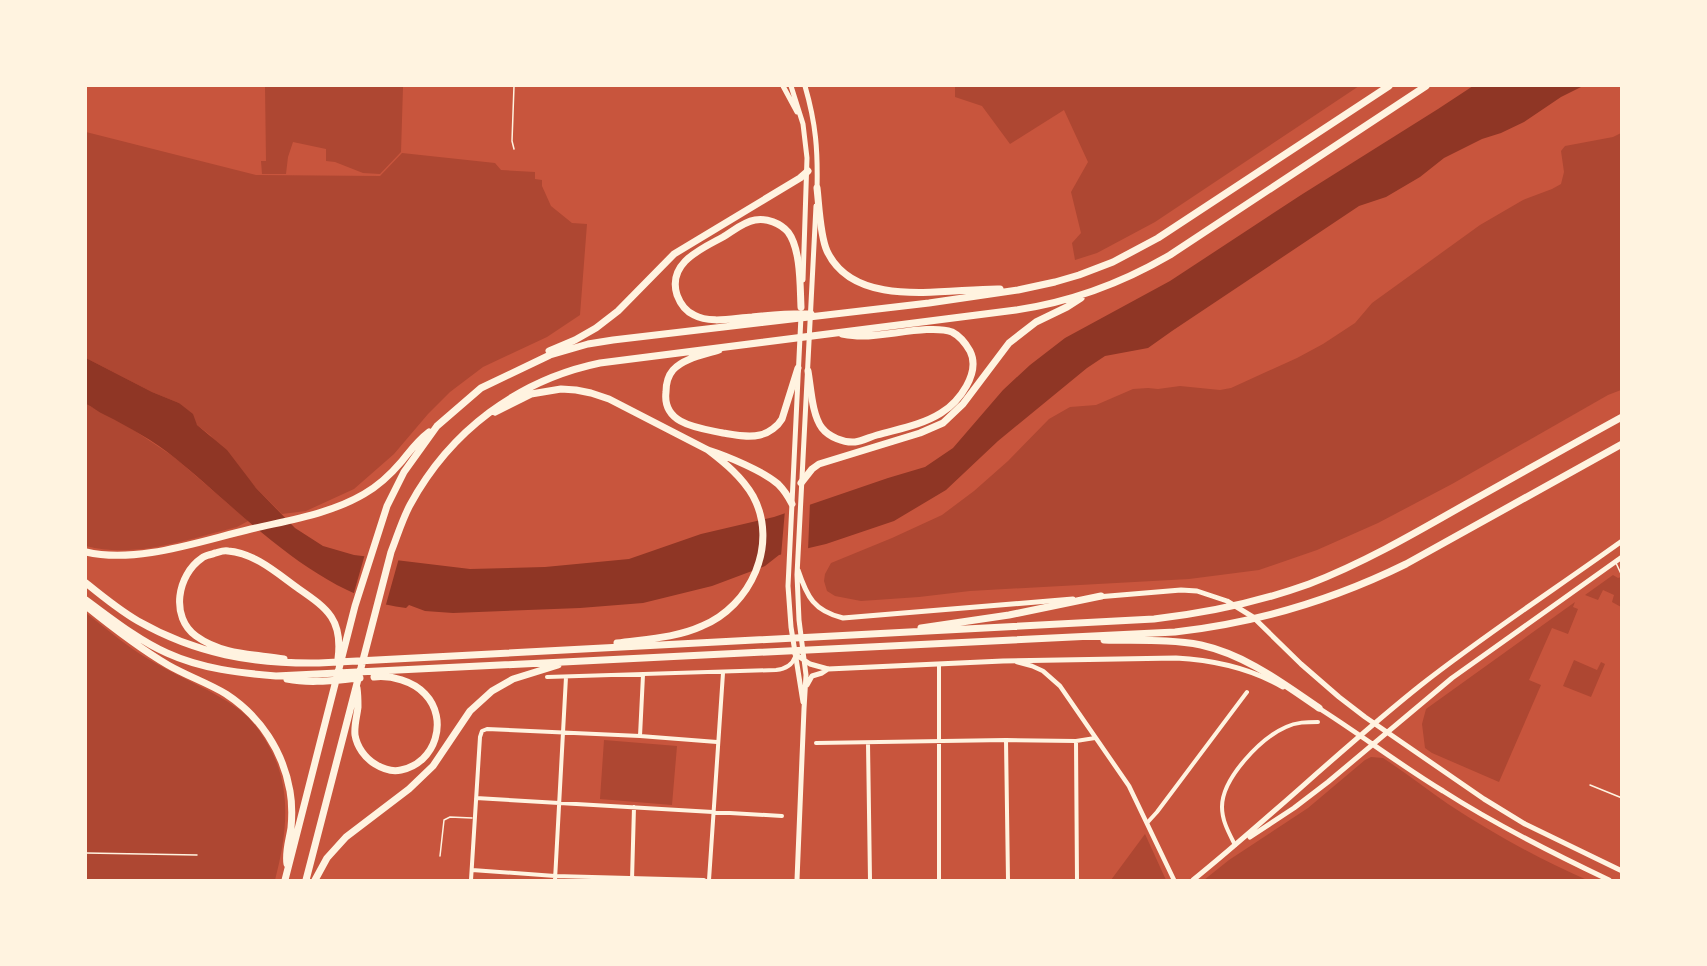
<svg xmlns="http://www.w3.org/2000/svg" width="1707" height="966" font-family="'PT Sans Narrow',sans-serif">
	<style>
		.green { fill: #ae4732 }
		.water { fill: #8f3625 }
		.pier { fill: #c8553d }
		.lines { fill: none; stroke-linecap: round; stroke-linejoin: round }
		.service { stroke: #fff3e0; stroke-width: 1.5 }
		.minor { stroke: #fff3e0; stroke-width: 4 }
		.tertiary { stroke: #fff3e0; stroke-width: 4.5 }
		.secondary { stroke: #fff3e0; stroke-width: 5 }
		.motorway { stroke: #fff3e0; stroke-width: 7 }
	</style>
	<rect width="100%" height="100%" fill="#c8553d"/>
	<path class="green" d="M265 86H401L403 87 401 152 380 174 363 173 335 162 326 161V149L293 142 288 157 286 174H262L261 161H266Z
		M955 86H1359L1155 222 1097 253 1075 260 1072 243 1081 233 1071 192 1088 162 1064 110 1010 144 982 106 955 97Z
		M86 132 256 175 380 176 402 153 495 163 501 170 535 172V179L542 180V186L551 206 572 223 587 224 580 315 547 337 483 367 450 392 428 414 394 454 354 489 306 511 282 514 256 488 210 435 197 425 179 403 152 392 86 358Z
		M1621 133V390L1608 395 1452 484 1378 523 1317 550 1259 570 1189 579 970 591 919 597 861 601 835 596 827 591 824 581 825 574 831 563 892 538 942 515 974 491 1008 461 1049 419 1070 407 1096 405 1133 389 1148 388 1158 389 1180 386 1220 390 1231 388 1297 358 1323 344 1355 323 1372 303 1480 225 1523 200 1552 189 1561 184 1564 172 1561 151 1565 146 1613 137Z
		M86 404 123 423 174 457 248 521 237 527C188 539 136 559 86 546Z
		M1613 575 1618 578 1621 577V607L1612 602 1614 595 1603 590 1598 600 1585 595Z
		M1575 602 1573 607 1578 609 1568 634 1552 628 1529 680 1541 685 1499 782 1432 753 1425 748 1422 724 1426 709Z
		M86 613C109 631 131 650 157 664 183 679 212 690 237 708 250 717 259 729 267 743 293 786 287 834 275 880H86Z
		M1574 660 1597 670 1601 662 1605 664 1591 697 1563 686Z
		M604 740 677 746 672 805 600 799Z
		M1371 757 1383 758C1405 772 1426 789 1448 804 1492 833 1539 859 1587 880H1204L1229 860 1308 808 1365 760Z
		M1145 834 1166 880H1111Z"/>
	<path class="water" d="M1473 86H1583L1561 97 1524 122 1501 133 1482 139 1444 158 1420 177 1386 197 1359 206 1172 331 1148 348 1105 356 1087 368 998 441 946 490 894 521 826 544 779 555 765 566 712 586 643 603 580 608 453 613 425 611 409 605 406 608C320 598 240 511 175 458 154 441 129 427 105 415 98 412 93 407 86 404V358L152 392 179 403 193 414 197 425 227 450 256 488 295 528 323 546 354 555 470 569 545 567 629 559 701 534 774 517 888 478 925 467 953 448 1003 390 1030 365 1065 338 1170 281 1301 195 1438 109Z"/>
	<path class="pier" d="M810 502 808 551 781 556 785 510Z
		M365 554 399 558 385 608 353 596Z"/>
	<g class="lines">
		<path class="service" d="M514 149 512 141 514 86
			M1616 563 1622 576
			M1590 785 1622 798
			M86 853 197 855
			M440 856 444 820 450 817 472 818"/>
		<path class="minor" d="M939 664V880
			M547 677 776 670C785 669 792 666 795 657
			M640 736 643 675
			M1006 740 1008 880
			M1076 741 1077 880
			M816 743 1006 740 1076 741 1095 738
			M868 743 870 880
			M476 798 782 816
			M1147 823 1157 812 1247 692
			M1235 845C1229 833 1222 821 1222 807 1222 778 1261 738 1286 727 1296 722 1307 722 1318 722
			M472 870 555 876 704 880
			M471 880 480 737 482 731 487 729 640 736 717 742
			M555 880 566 677
			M632 880 634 807
			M709 880 723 673"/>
		<path class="tertiary" d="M1017 662 1032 666 1043 671 1060 686 1129 786 1174 880"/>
		<path class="secondary" d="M783 86 797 112
			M791 86 803 124 807 158 803 280
			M805 86C816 124 818 150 817 191
			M801 316 788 586 791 627 803 702
			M798 570C807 597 814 611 843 618L1073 599
			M1097 597 1181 590 1197 591 1227 601 1253 617 1301 664 1339 697 1365 717 1484 799 1525 824 1622 871
			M795 654 810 664 828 669 1003 661 1176 658C1213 660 1250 668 1283 687
			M807 685 812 676 822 673 828 669
			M1317 707C1360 734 1400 765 1443 791 1496 825 1552 853 1609 880
			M1250 837 1294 808 1328 782 1452 678 1622 557
			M797 880 804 709 806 675 799 620 797 575 816 206
			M1193 880C1271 817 1343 747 1421 685 1486 634 1555 589 1622 541"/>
		<path class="motorway" d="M817 188C819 205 820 236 827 251 855 311 948 288 1000 289
			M801 307C800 287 801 249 788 232 780 223 767 218 755 220 743 222 733 231 723 237 701 249 667 263 677 295 680 303 685 311 694 315 710 324 734 318 752 317 772 315 791 313 811 314
			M719 350C704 355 684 358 673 370 667 377 666 384 666 392 662 425 700 428 723 433 735 435 748 438 760 435 769 433 778 426 782 419L798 368
			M549 351 575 340 596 328 618 311 674 254 800 178 808 171
			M808 371C811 388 812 415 822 428 829 437 844 443 855 442 862 441 870 437 877 435 898 429 922 425 941 413 959 402 981 373 970 351 966 344 960 336 952 332 931 324 884 337 861 336 855 336 848 335 842 334
			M495 412 531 394 561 389 576 390 591 393 609 399 708 450C727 456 763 471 778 484 784 490 788 496 792 504
			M801 483 812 469 819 464 920 433 943 423 963 404 1009 343 1036 322 1067 307 1081 298
			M86 552C137 564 200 541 251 529 289 520 330 514 364 494 378 486 391 474 402 461 411 450 417 441 429 432
			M86 583C102 596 119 610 138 621 196 654 253 664 319 663L1154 619C1207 613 1259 602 1309 584 1361 564 1410 536 1459 508 1513 478 1567 447 1622 417
			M86 600C112 619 138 640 167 653 202 669 240 673 276 676L1175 632C1256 623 1333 600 1406 564L1622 444
			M86 606C112 627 139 648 168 665 187 676 208 683 226 694 260 716 283 751 290 791 292 802 292 817 291 828 289 841 285 852 287 864
			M921 628 1009 615 1101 596
			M1104 640C1136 641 1170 639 1201 645 1246 655 1282 683 1319 708
			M617 643C645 639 676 638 702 626 751 606 779 544 753 496 742 477 725 463 708 450
			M284 659C254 654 222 655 196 636 170 617 177 575 202 558 205 555 211 555 215 553 219 552 224 550 228 551 255 553 278 574 299 589 328 609 343 620 338 659
			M287 679C311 684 336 680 360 678
			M357 688C358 695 358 701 358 707 357 716 354 725 355 735 357 747 365 758 375 764 383 769 392 772 401 770 436 763 449 719 425 694 413 681 391 675 374 677
			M285 880 355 606 387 506 404 472 437 426 481 388 550 355 588 344 613 340 929 303 1018 290 1055 282 1079 275 1113 262 1158 238 1389 86
			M306 880 391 552C397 537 402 520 410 505 450 431 518 380 600 363L1016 310C1071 302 1122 283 1170 255L1426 86
			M315 880 327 858 346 837 409 789 433 766 470 711 492 691 513 679 558 665"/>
	</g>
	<rect width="1707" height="966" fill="none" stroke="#fff3e0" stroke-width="174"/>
</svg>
